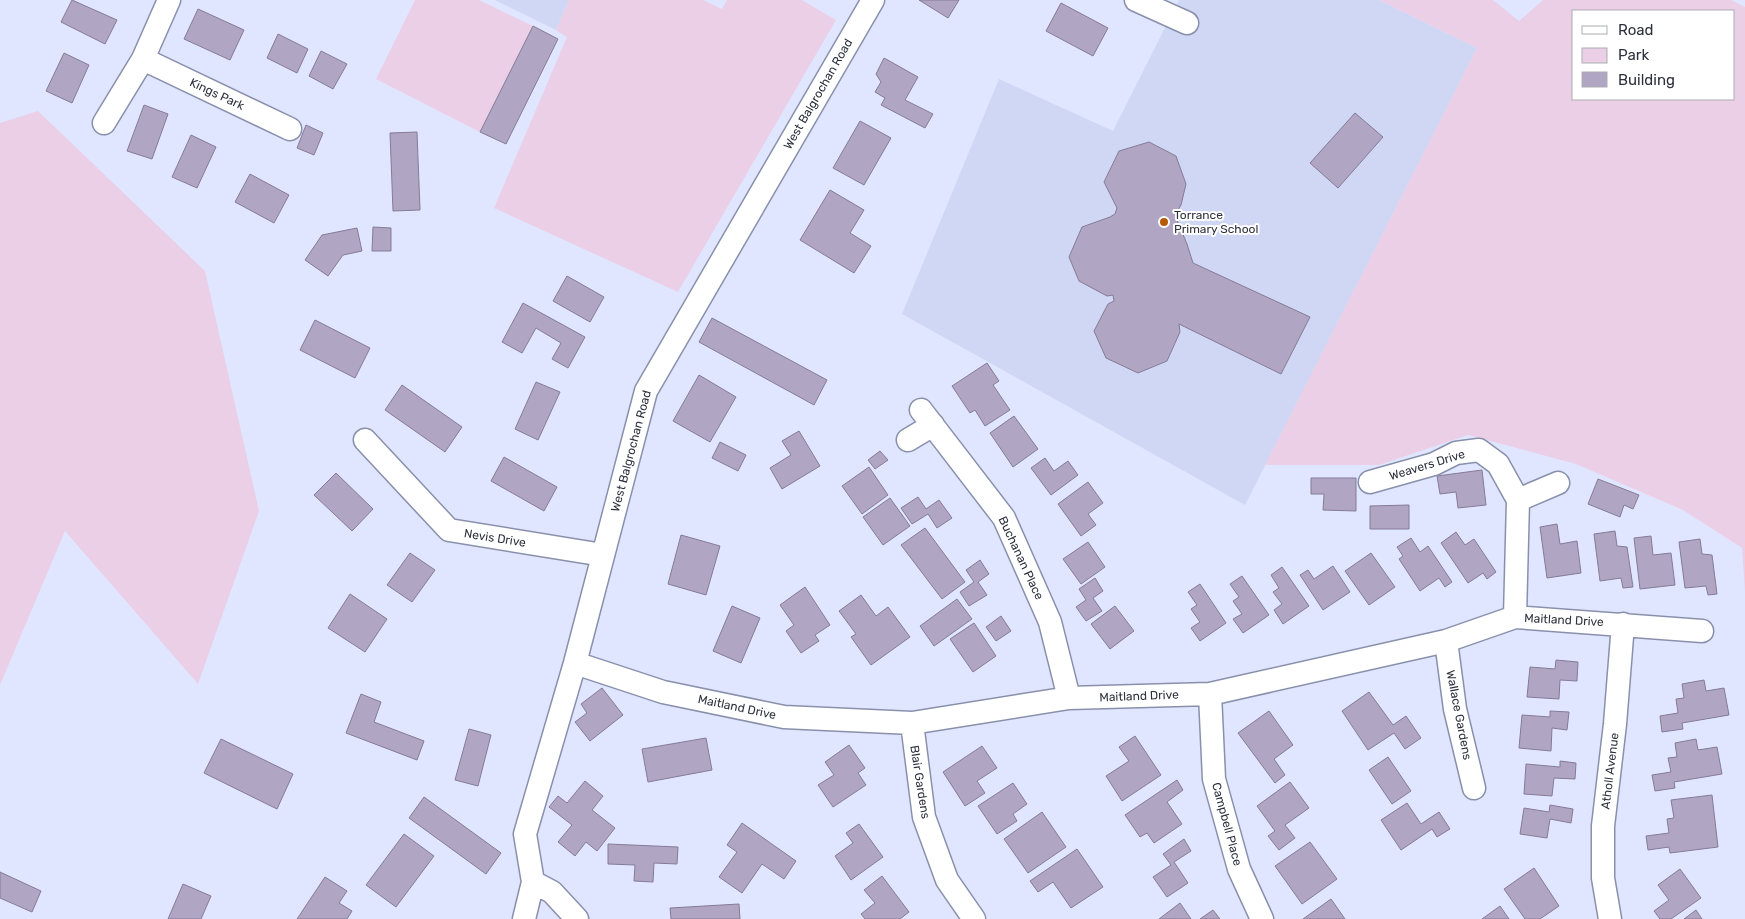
<svg xmlns="http://www.w3.org/2000/svg" width="1745" height="919" font-family="Rubik,sans-serif">
	<style>
		.built { fill: #cfd7f4 }
		.green { fill: #eacfe7; fill-rule: evenodd }
		.building { fill: #b0a6c3; stroke: #857b96 }
		.lines { fill: none; stroke-linecap: round; stroke-linejoin: round }
		.street-casing { stroke: #8990ac; stroke-width: 25 }
		.street { stroke: #fff; stroke-width: 22 }
		.poi-dot { fill: #b75a04; stroke: #fff; stroke-width: 2 }
		.labels { text-anchor: middle; dominant-baseline: central; stroke-width: 4; stroke-linejoin: round; paint-order: stroke }
		.street-label { font-size: 12px; fill: #2e313d; stroke: #fff }
		.poi-label { font-size: 12px; fill: #2e313d; stroke: #fff; text-anchor: start }
	</style>
	<rect width="100%" height="100%" fill="#e0e6ff"/>
	<path class="built" d="M495 0H569L556 30Z
		M1179 0H1379L1477 48 1245 505 902 314 999 79 1113 131Z"/>
	<path class="green" d="M415 0H479L533 26 480 132 376 79Z
		M569 0H703L722 9 727 0H802L836 20 678 292 494 208 567 37 556 30Z
		M1379 0H1493L1519 21 1543 0H1731L1745 7V591L1742 548 1683 510 1576 464 1468 435 1379 465H1265L1477 48ZM1574 11H1734V99H1574Z
		M38 111 205 271 259 511 198 684 65 531 0 685V123Z"/>
	<path class="building" d="M72 0 117 20 105 44 61 22Z
		M919 0H959L948 18Z
		M1061 3 1108 28 1093 56 1046 31Z
		M198 9 244 30 230 60 184 39Z
		M533 26 558 39 506 144 480 132Z
		M278 34 308 49 297 73 267 58Z
		M321 51 347 64 333 89 309 76Z
		M64 53 89 65 72 103 46 91Z
		M884 58 918 77 905 100 933 114 925 128 881 105 885 98 875 92 881 82 876 74Z
		M144 105 168 114 152 159 127 151Z
		M1355 113 1383 137 1338 188 1310 163Z
		M860 121 891 138 864 185 833 168Z
		M306 125 323 133 314 155 297 148Z
		M417 132 420 210 393 211 390 133Z
		M191 135 216 147 197 188 172 177Z
		M1149 142 1176 156 1186 184 1181 205 1175 215 1187 244 1193 263 1310 317 1281 374 1179 324 1180 332 1167 361 1138 373 1106 358 1094 331 1108 304 1114 301 1113 295 1107 296 1079 281 1069 257 1082 227 1110 217 1115 214 1117 208 1104 182 1119 151Z
		M250 174 289 195 274 223 235 202Z
		M830 190 864 210 850 233 871 246 854 273 800 240Z
		M373 227 391 228V251H372Z
		M357 228 362 251 343 255 328 276 305 260 322 235Z
		M567 276 604 297 590 322 553 301Z
		M523 303 585 337 568 368 552 359 561 343 536 328 522 353 502 342Z
		M712 318 827 380 814 405 699 342Z
		M315 320 370 348 355 378 300 350Z
		M987 363 999 381 993 385 1010 410 985 426 975 410 970 413 952 386Z
		M699 375 736 397 710 442 673 421Z
		M536 382 560 392 538 440 515 429Z
		M402 385 462 427 445 452 385 410Z
		M1014 416 1038 449 1013 467 990 433Z
		M799 431 820 466 782 489 770 468 791 455 782 441Z
		M720 442 746 455 738 471 712 458Z
		M880 451 888 460 875 469 868 460Z
		M504 457 557 487 544 511 491 481Z
		M1045 458 1054 471 1068 461 1078 475 1051 495 1031 468Z
		M869 467 888 495 862 514 842 486Z
		M1482 470 1486 505 1458 508 1456 492 1440 494 1437 476Z
		M336 473 373 509 352 531 314 495Z
		M1311 478H1356V511L1323 510 1324 494H1311Z
		M1598 479 1639 495 1633 509 1624 505 1620 517 1588 504Z
		M1088 482 1103 503 1088 514 1096 525 1081 536 1058 504Z
		M918 497 926 509 939 500 952 518 937 528 928 514 912 524 901 508Z
		M890 498 910 526 883 545 863 517Z
		M1409 505V529H1370V506Z
		M1557 524 1560 544 1577 541 1581 573 1547 578 1540 527Z
		M925 528 965 582 942 599 901 545Z
		M1615 531 1617 546 1627 547 1633 587 1623 588 1621 578 1600 581 1594 534Z
		M1456 532 1465 545 1474 539 1496 572 1487 579 1483 573 1468 583 1441 543Z
		M681 535 720 546 706 595 668 584Z
		M1651 536 1653 555 1671 553 1675 585 1640 589 1634 538Z
		M1411 538 1420 552 1428 546 1452 582 1445 587 1439 578 1420 591 1399 559 1403 556 1397 547Z
		M1700 539 1702 554 1712 555 1717 594 1708 595 1706 586 1685 588 1679 542Z
		M1088 542 1105 567 1081 584 1063 559Z
		M410 553 435 570 412 602 387 585Z
		M1371 553 1395 587 1369 605 1345 571Z
		M980 560 989 574 978 582 987 595 969 606 960 592 974 582 966 570Z
		M1333 566 1350 592 1323 610 1300 575 1308 570 1314 579Z
		M1282 567 1309 606 1283 624 1274 610 1282 604 1273 592 1279 588 1271 575Z
		M1242 576 1269 615 1243 633 1233 619 1242 614 1233 601 1239 597 1230 584Z
		M1095 578 1103 591 1093 598 1102 611 1086 621 1076 607 1086 600 1079 589Z
		M1200 584 1226 623 1200 641 1191 628 1200 622 1191 609 1197 605 1188 592Z
		M805 587 830 625 815 635 819 641 801 653 786 631 794 625 780 605Z
		M350 594 387 619 365 652 328 628Z
		M861 595 876 616 888 607 910 637 871 665 851 637 856 634 839 611Z
		M957 599 972 619 934 646 920 626Z
		M732 606 760 618 741 663 713 651Z
		M1115 606 1134 631 1110 649 1091 624Z
		M1001 616 1011 631 996 641 986 627Z
		M974 623 996 656 973 672 950 639Z
		M1556 660 1578 662 1577 681 1560 680 1559 699 1527 697 1530 667 1555 669Z
		M1704 680 1706 691 1724 688 1729 715 1682 723 1683 729 1662 732 1660 716 1678 713 1676 699 1684 698 1682 684Z
		M602 688 623 715 590 741 575 722 587 713 581 704Z
		M1369 692 1393 725 1406 716 1421 738 1405 749 1394 733 1368 750 1342 711Z
		M361 694 381 702 374 722 424 741 417 760 346 733Z
		M1269 711 1293 745 1274 759 1285 775 1275 783 1238 733Z
		M1550 711 1569 712 1567 730 1552 728 1551 751 1519 748 1522 715 1550 717Z
		M469 729 491 735 478 786 455 780Z
		M1135 736 1161 775 1122 801 1106 776 1129 761 1119 747Z
		M706 738 712 770 648 782 642 749Z
		M221 739 293 774 277 809 204 773Z
		M1696 739 1698 750 1717 747 1722 774 1674 782 1675 788 1655 791 1652 775 1671 772 1668 758 1677 757 1675 743Z
		M849 745 865 768 858 773 866 785 833 807 818 785 834 775 825 762Z
		M982 746 997 768 977 781 985 793 965 806 943 772Z
		M1388 757 1411 791 1392 804 1369 770Z
		M1560 761 1576 763 1575 779 1554 778 1552 796 1524 794 1526 764 1560 767Z
		M1177 780 1183 790 1167 802 1182 824 1154 843 1147 833 1140 837 1125 815Z
		M585 781 603 796 592 810 615 828 597 851 586 842 575 856 558 842 572 825 549 807 558 796 567 803Z
		M1290 782 1309 808 1285 825 1295 838 1279 850 1268 836 1275 831 1257 806Z
		M1013 783 1027 804 1013 814 1017 821 997 834 978 806Z
		M1712 795 1718 847 1670 853 1669 847 1648 850 1646 836 1669 833 1667 819 1674 818 1671 800Z
		M424 797 501 853 486 874 409 818Z
		M1407 803 1421 824 1439 812 1450 829 1437 837 1432 829 1401 850 1381 820Z
		M1550 805 1573 809 1571 823 1550 819 1547 838 1520 834 1524 808 1549 812Z
		M1042 812 1066 847 1028 873 1004 839Z
		M742 823 796 861 784 879 762 864 742 893 719 877 737 852 727 845Z
		M859 824 883 857 851 880 835 856 853 843 846 833Z
		M404 834 434 856 396 907 366 885Z
		M1184 839 1191 851 1174 862 1188 883 1167 897 1153 877 1171 865 1163 854Z
		M1310 842 1337 879 1302 904 1275 866Z
		M608 844 678 847 677 864 654 863 653 882 634 881 635 865 608 864Z
		M1077 849 1103 887 1071 908 1053 882 1038 892 1030 881Z
		M1534 868 1559 906 1540 919H1525L1504 889Z
		M1680 869 1701 898 1671 919H1660L1654 911 1669 900 1658 885Z
		M0 872 41 891 32 912 0 898Z
		M882 876 909 912 900 919H865L861 914 875 903 864 890Z
		M325 877 347 891 339 903 352 911 347 919H297Z
		M183 884 211 896 201 919H168Z
		M1331 899 1345 919H1303Z
		M1180 903 1191 919H1159Z
		M739 904 740 919H671L670 908Z
		M1500 906 1509 919H1482Z
		M1213 910 1220 919H1200Z
		M1696 910 1702 919H1684Z"/>
	<g class="lines">
		<g class="street-casing">
			<path id="street" d="M1136 0 1187 23
				M143 59 290 129
				M104 123 143 59 169 0
				M921 410 1004 518 1050 622 1069 698
				M365 440 449 530 603 555
				M908 440 933 425
				M1370 482 1434 464 1456 453 1479 450 1498 464 1518 500 1515 617
				M1518 500 1558 483
				M1446 641 1455 709 1474 788
				M575 663 663 692 784 717 912 723 1069 698 1210 694 1446 641 1515 617 1702 631
				M1210 694 1214 779 1239 869 1262 919
				M912 723 924 817 947 880 974 919
				M533 882 552 892 577 919
				M524 919 533 882 525 834 575 663 646 391 873 0
				M1610 919 1603 878V826L1615 724 1623 624"/>
		</g>
		<use href="#street" class="street"/>
	</g>
	<circle class="poi-dot" cx="1164" cy="222" r="5"/>
	<g class="labels">
		<g class="street-label">
			<text transform="translate(217 94) rotate(25)">Kings Park</text>
			<text transform="translate(818 94) rotate(-60)">West Balgrochan Road</text>
			<text transform="translate(631 451) rotate(-75)">West Balgrochan Road</text>
			<text transform="translate(1427 465) rotate(-17)">Weavers Drive</text>
			<text transform="translate(495 538) rotate(9)">Nevis Drive</text>
			<text transform="translate(1021 558) rotate(65)">Buchanan Place</text>
			<text transform="translate(1564 620) rotate(3)">Maitland Drive</text>
			<text transform="translate(1139 696) rotate(-2)">Maitland Drive</text>
			<text transform="translate(737 707) rotate(12)">Maitland Drive</text>
			<text transform="translate(1459 715) rotate(79)">Wallace Gardens</text>
			<text transform="translate(1610 771) rotate(-83)">Atholl Avenue</text>
			<text transform="translate(920 782) rotate(81)">Blair Gardens</text>
			<text transform="translate(1227 824) rotate(75)">Campbell Place</text>
		</g>
		<g class="poi-label">
			<text x="1174" y="215">Torrance<tspan x="1174" dy="14">Primary School</tspan></text>
		</g>
	</g>
	<rect x="1572" y="10" width="162" height="90" fill="#ffffff" stroke="#abadb1"/>
	<rect x="1582" y="26" width="25" height="8" fill="#ffffff" stroke="#abadb1"/>
	<text x="1618" y="35" font-size="15" fill="#2e313d">Road</text>
	<rect x="1582" y="48" width="25" height="15" fill="#eacfe7" stroke="#abadb1"/>
	<text x="1618" y="60" font-size="15" fill="#2e313d">Park</text>
	<rect x="1582" y="72" width="25" height="15" fill="#b0a6c3" stroke="#abadb1"/>
	<text x="1618" y="85" font-size="15" fill="#2e313d">Building</text>
</svg>
